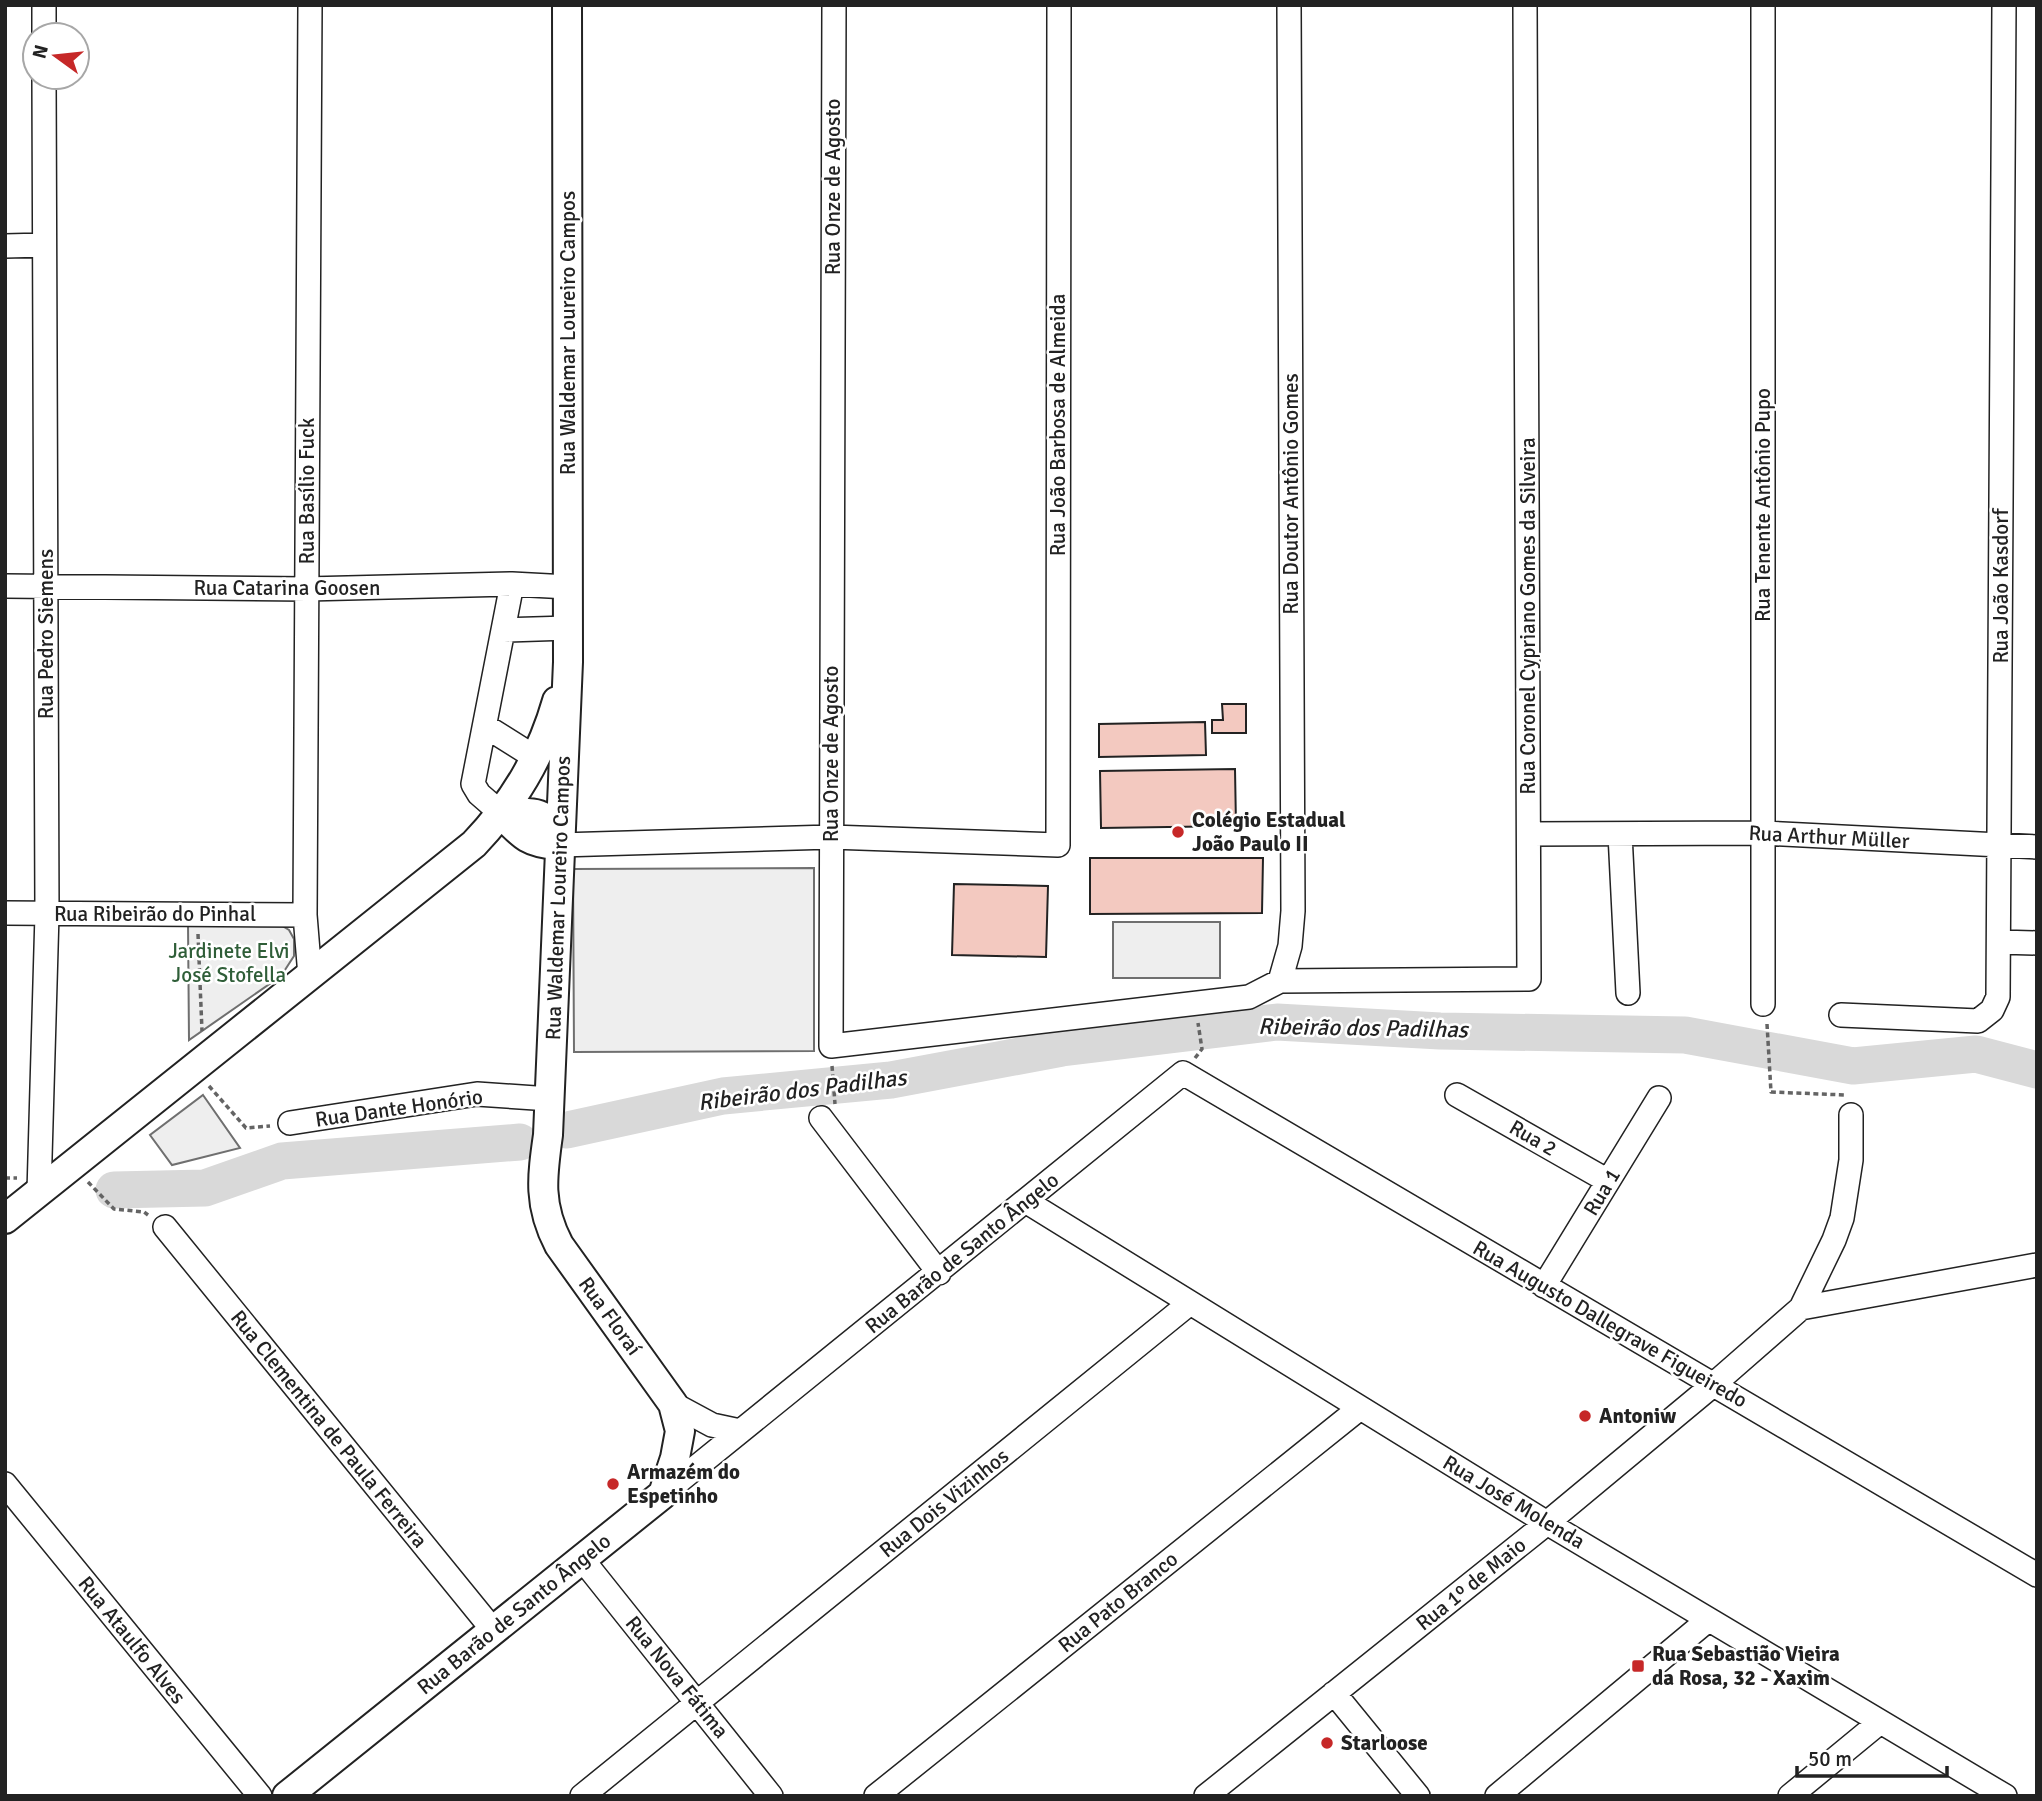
<svg xmlns="http://www.w3.org/2000/svg" width="2042" height="1801" font-family="Signika,sans-serif">
	<style>
		.green { fill: #eee; stroke: #6f6f6f; stroke-width: 2 }
		.lines { fill: none; stroke-linecap: round; stroke-linejoin: round }
		.river { stroke: #d9d9d9; stroke-width: 37 }
		.building { fill: #f3c9c0; stroke: #222; stroke-width: 2 }
		.minor-casing { stroke: #222; stroke-width: 26 }
		.major-casing { stroke: #222; stroke-width: 32 }
		.path { stroke: #646464; stroke-width: 3.5; stroke-dasharray: 5 3.5; stroke-linecap: butt }
		.minor { stroke: #fff; stroke-width: 23 }
		.major { stroke: #fff; stroke-width: 28 }
		.poi-dot { fill: #c62828; stroke: #fff; stroke-width: 2.5 }
		.labels { text-anchor: middle; dominant-baseline: central; stroke-width: 5; stroke-linejoin: round; paint-order: stroke }
		.street-label { font-size: 21px; fill: #222; stroke: #fff }
		.poi-label { font-size: 21px; font-weight: bold; fill: #222; stroke: #fff; text-anchor: start }
		.park-label { font-size: 21px; fill: #2f5e38; stroke: #fff }
		.water-label { font-size: 23px; font-style: italic; fill: #222; stroke: #fff }
	</style>
	<rect width="100%" height="100%" fill="#fff"/>
	<path class="green" d="M814 868V1051L574 1052 573 869Z
		M274 921 289 930 294 939V956L281 976 189 1040 188 923Z
		M1113 922H1220V978H1113Z
		M203 1095 240 1148 172 1165 150 1135Z"/>
	<g class="lines">
		<path class="river" d="M567 1130 723 1096 891 1080 1062 1048 1277 1022 1440 1031 1685 1035 1853 1066 1976 1054 2037 1070
			M114 1190 205 1188 282 1161 520 1142"/>
	</g>
	<path class="building" d="M1222 704H1246V733H1212V720H1223Z
		M1205 722 1206 755 1099 757V724Z
		M1235 769 1236 826 1101 828 1100 771Z
		M1090 858H1263L1262 913 1090 914Z
		M954 884 1048 886 1046 957 952 955Z"/>
	<g class="lines">
		<g class="minor-casing">
			<path id="minor" d="M44 5V35
				M310 5 305 915 310 976
				M834 5 831 1046 1249 997 1280 981 1529 979 1525 5
				M5 246 44 245
				M5 586 307 589 512 584 568 587
				M504 630 568 628
				M485 726 536 758
				M502 814 479 794 473 784 512 584
				M1529 834 1763 833 2037 847
				M1620 834 1628 993
				M560 845 831 837 1058 845 1059 5
				M5 913 305 915
				M1999 942 2037 943
				M1280 981 1290 946 1293 911 1289 5
				M1763 1004V5
				M1841 1015 1978 1021 1992 1010 1998 997 2004 5
				M1457 1095 1608 1181
				M821 1118 939 1273
				M290 1123 477 1094 550 1099
				M39 1192 47 914 44 77
				M1027 1202 1547 1523 2005 1796
				M165 1227 493 1630
				M1544 1286 1659 1098
				M1801 1308 2037 1265
				M673 1404 712 1425 740 1431
				M5 1484 260 1796
				M663 1494 1183 1073 2037 1575
				M582 1559 771 1796
				M1334 1693 1418 1796
				M582 1796 1190 1303
				M876 1796 1360 1408
				M1206 1796 1547 1523 1713 1385 1801 1308 1834 1240 1842 1218 1851 1160V1115
				M1497 1796 1708 1620
				M1790 1796 1880 1722"/>
		</g>
		<g class="major-casing">
			<path id="major" d="M502 814C538 812 547 809 560 845 530 844 522 836 502 814Z
				M5 1219 474 844C514 802 541 757 557 701
				M287 1796 663 1494 675 1458 680 1431 673 1404 559 1245C538 1205 542 1177 548 1135L568 662 567 5"/>
		</g>
		<path class="path" d="M198 934 202 1031
			M1767 1024 1771 1092 1845 1095
			M1195 1058 1202 1049 1198 1023
			M832 1066 835 1104
			M209 1086 246 1128 270 1126
			M5 1178H17
			M88 1182 114 1209 144 1212 148 1215"/>
		<use href="#minor" class="minor"/>
		<use href="#major" class="major"/>
	</g>
	<g class="poi-dot">
		<circle cx="1178" cy="832" r="7"/>
		<circle cx="1585" cy="1416" r="7"/>
		<circle cx="613" cy="1484" r="7"/>
		<rect x="1631" y="1659" width="14" height="14" rx="3.5"/>
		<circle cx="1327" cy="1743" r="7"/>
	</g>
	<g class="labels">
		<g class="street-label">
			<text transform="translate(833 187) rotate(-90)">Rua Onze de Agosto</text>
			<text transform="translate(568 333) rotate(-90)">Rua Waldemar Loureiro Campos</text>
			<text transform="translate(1058 425) rotate(-90)">Rua João Barbosa de Almeida</text>
			<text transform="translate(307 491) rotate(-90)">Rua Basílio Fuck</text>
			<text transform="translate(1291 494) rotate(-90)">Rua Doutor Antônio Gomes</text>
			<text transform="translate(1763 505) rotate(-90)">Rua Tenente Antônio Pupo</text>
			<text transform="translate(2001 586) rotate(-90)">Rua João Kasdorf</text>
			<text x="287" y="588">Rua Catarina Goosen</text>
			<text transform="translate(1528 616) rotate(-90)">Rua Coronel Cypriano Gomes da Silveira</text>
			<text transform="translate(46 634) rotate(-90)">Rua Pedro Siemens</text>
			<text transform="translate(831 754) rotate(-90)">Rua Onze de Agosto</text>
			<text transform="translate(1829 837) rotate(3)">Rua Arthur Müller</text>
			<text transform="translate(558 898) rotate(-88)">Rua Waldemar Loureiro Campos</text>
			<text x="155" y="914">Rua Ribeirão do Pinhal</text>
			<text transform="translate(399 1108) rotate(-8)">Rua Dante Honório</text>
			<text transform="translate(1533 1138) rotate(30)">Rua 2</text>
			<text transform="translate(1602 1192) rotate(-59)">Rua 1</text>
			<text transform="translate(962 1253) rotate(-39)">Rua Barão de Santo Ângelo</text>
			<text transform="translate(610 1316) rotate(54)">Rua Floraí</text>
			<text transform="translate(1610 1324) rotate(30)">Rua Augusto Dallegrave Figueiredo</text>
			<text transform="translate(329 1429) rotate(51)">Rua Clementina de Paula Ferreira</text>
			<text transform="translate(1514 1502) rotate(31)">Rua José Molenda</text>
			<text transform="translate(944 1503) rotate(-39)">Rua Dois Vizinhos</text>
			<text transform="translate(1471 1584) rotate(-39)">Rua 1º de Maio</text>
			<text transform="translate(1118 1602) rotate(-39)">Rua Pato Branco</text>
			<text transform="translate(514 1614) rotate(-39)">Rua Barão de Santo Ângelo</text>
			<text transform="translate(132 1640) rotate(51)">Rua Ataulfo Alves</text>
			<text transform="translate(677 1677) rotate(51)">Rua Nova Fátima</text>
		</g>
		<g class="poi-label">
			<text x="1192" y="820">Colégio Estadual<tspan x="1192" dy="24">João Paulo II</tspan></text>
			<text x="1599" y="1416">Antoniw</text>
			<text x="627" y="1472">Armazém do<tspan x="627" dy="24">Espetinho</tspan></text>
			<text x="1652" y="1654">Rua Sebastião Vieira<tspan x="1652" dy="24">da Rosa, 32 - Xaxim</tspan></text>
			<text x="1341" y="1743">Starloose</text>
		</g>
		<g class="park-label">
			<text x="229" y="951">Jardinete Elvi<tspan x="229" dy="24">José Stofella</tspan></text>
		</g>
		<g class="water-label">
			<text transform="translate(1363 1028) rotate(1)">Ribeirão dos Padilhas</text>
			<text transform="translate(802 1090) rotate(-7)">Ribeirão dos Padilhas</text>
		</g>
	</g>
	<rect width="2042" height="1801" fill="none" stroke="#222222" stroke-width="14"/>
	<g transform="translate(56 56) rotate(285)"><circle r="33" fill="#ffffff" stroke="#a7a7a7" stroke-width="2"/>
	<path d="M0-5L12 26L0 18L-12 26Z" fill="#c62828"/>
	<text y="-10" font-size="19" font-weight="bold" text-anchor="middle" fill="#222222">N</text>
	</g>
	<path d="M1797 1766v10h150v-10" fill="none" stroke="#222222" stroke-width="3.5"/>
	<text x="1808" y="1766" font-size="21" fill="#222222" stroke="#ffffff" stroke-width="5" paint-order="stroke">50 m</text>
</svg>
